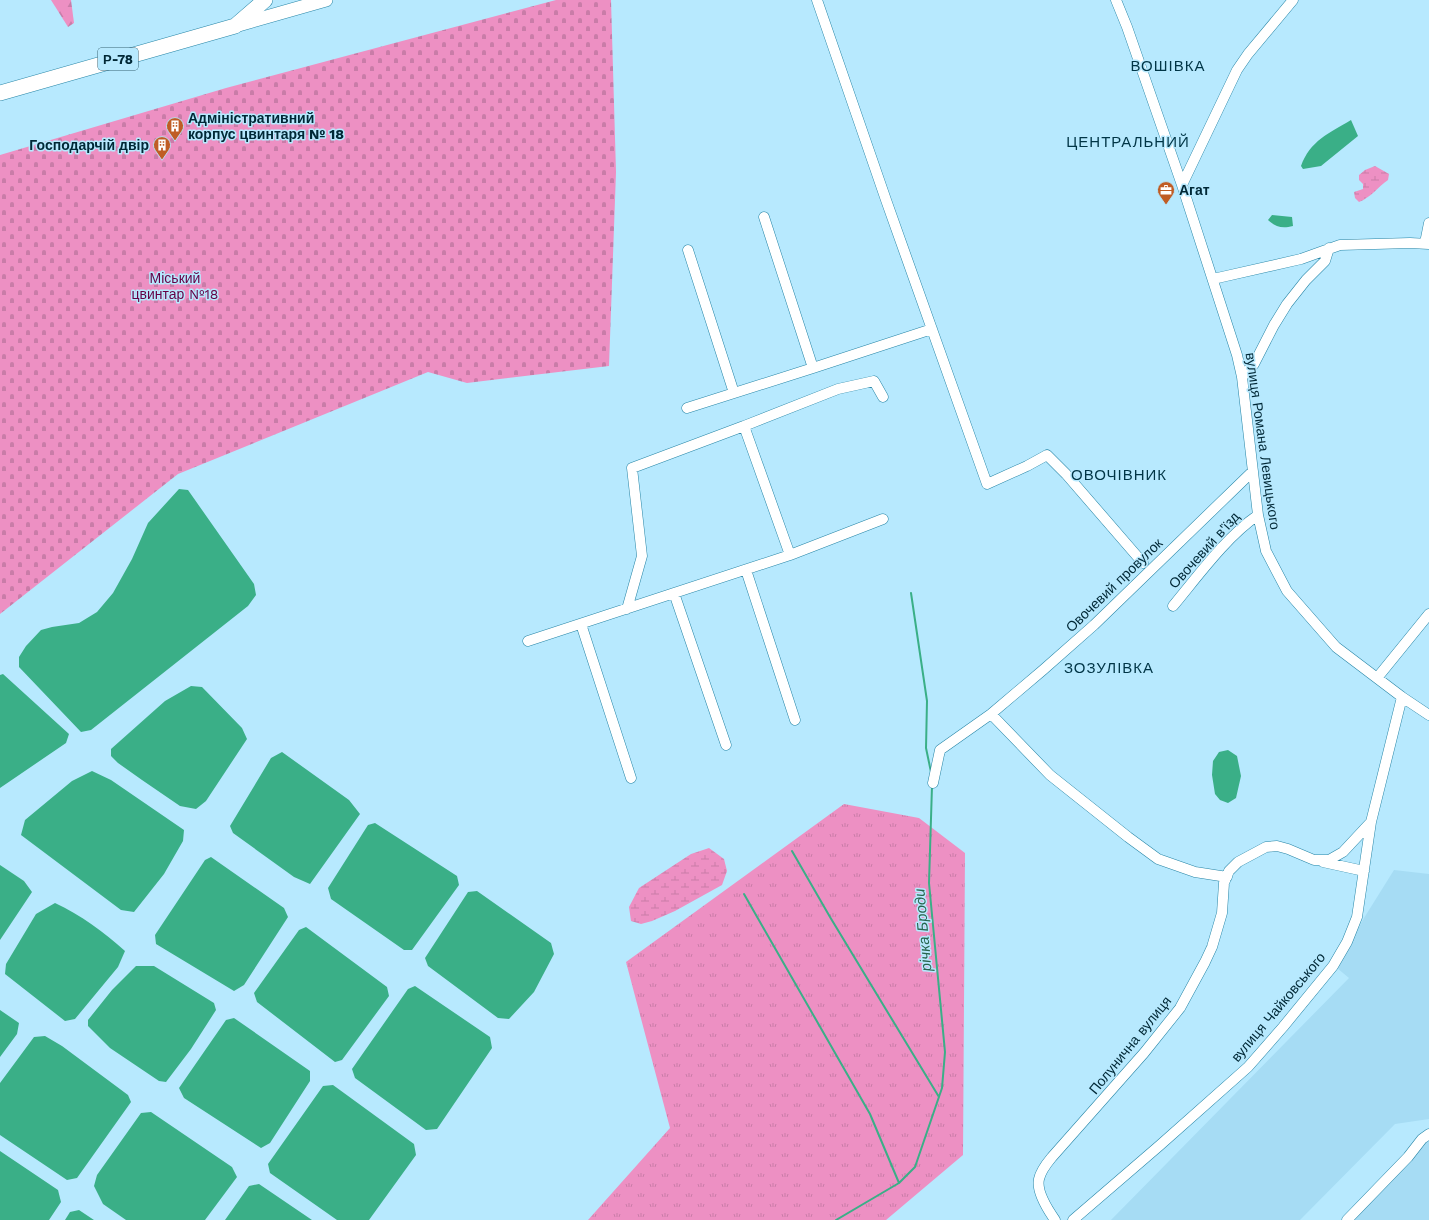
<svg xmlns="http://www.w3.org/2000/svg" width="1429" height="1220" font-family="'Work Sans',sans-serif">
	<style>
		.built { fill: #a6dcf4 }
		.grass { fill: url(#grass-tufts) }
		.forest { fill: url(#forest-firs) }
		.wetland { fill: url(#wetland-marsh) }
		.cemetery { fill: url(#cemetery-stones) }
		.water { fill: #3aaf87 }
		.lines { fill: none; stroke-linecap: round; stroke-linejoin: round }
		.stream { stroke: #3aaf87; stroke-width: 2 }
		.minor-casing { stroke: #2685a6; stroke-width: 11 }
		.major-casing { stroke: #2685a6; stroke-width: 14 }
		.highway-casing { stroke: #2685a6; stroke-width: 16 }
		.minor { stroke: #fff; stroke-width: 10 }
		.major { stroke: #fff; stroke-width: 13 }
		.highway { stroke: #fff; stroke-width: 15 }
		.labels { text-anchor: middle; dominant-baseline: central; stroke-width: 3; stroke-linejoin: round; paint-order: stroke }
		.shield { fill: #b7e9fe; stroke: #376272; stroke-width: 1 }
		.shield-label { font-size: 13px; font-weight: bold; fill: #002836 }
		.poi-label { font-size: 14px; font-weight: bold; fill: #002836; stroke: #b7e9fe; text-anchor: start }
		.park-label { font-size: 14px; fill: #650045; stroke: #b7e9fe }
		.street-label { font-size: 14px; fill: #002836; stroke: #b7e9fe }
		.neighbourhood-label { font-size: 15px; letter-spacing: 1px; fill: #003546; stroke: #b7e9fe }
		.water-label { font-size: 15px; font-style: italic; fill: #28644e; stroke: #b7e9fe }
	</style>
	<defs>
		<pattern id="grass-tufts" width="24" height="20" patternUnits="userSpaceOnUse"><rect width="24" height="20" fill="#ed90c3"/><path d="M3 7l-1-3M5 7V3M7 7l1-3M15 17l-1-3M17 17v-4M19 17l1-3" fill="none" stroke="#c97ca8"/></pattern>
		<pattern id="forest-firs" width="22" height="20" patternUnits="userSpaceOnUse"><rect width="22" height="20" fill="#ed90c3"/><path d="M5 1l3.5 6h-7zM16 11l3.5 6h-7z" fill="#c97ca8"/></pattern>
		<pattern id="wetland-marsh" width="20" height="14" patternUnits="userSpaceOnUse"><rect width="20" height="14" fill="#ed90c3"/><path d="M1 5h8M5 5V1M11 12h8M15 12V8" fill="none" stroke="#c97ca8"/></pattern>
		<pattern id="cemetery-stones" width="16" height="16" patternUnits="userSpaceOnUse"><rect width="16" height="16" fill="#ed90c3"/><path d="M2 7V4a2 2 0 0 1 4 0v3zM10 15v-3a2 2 0 0 1 4 0v3z" fill="#c97ca8"/></pattern>
	</defs>
	<rect width="100%" height="100%" fill="#b7e9fe"/>
	<path class="built" d="M1394 870 1429 874V1119L1395 1124 1300 1220H1111L1349 978 1337 968 1364 918Z
		M1429 1137V1220H1355L1423 1142Z"/>
	<path class="grass" d="M844 804 919 818 965 853 963 1155 886 1220H588L670 1128 626 962Z"/>
	<path class="forest" d="M51 0H71L74 23 68 27Z"/>
	<path class="wetland" d="M1375 166 1389 174 1388 180C1378 187 1370 198 1359 202L1355 198 1354 192 1363 189V184L1359 180V175L1365 170Z
		M709 848 724 859 727 871 722 885 675 911 652 921 641 924 631 921 629 907 639 888 691 854Z"/>
	<path class="cemetery" d="M556 0H611L616 172 609 366 467 383 428 372 178 474 0 614V155L226 88Z"/>
	<path class="water" d="M1351 120 1358 136 1321 166 1303 169 1301 166C1310 141 1329 133 1351 120Z
		M1272 215 1292 217 1293 226C1282 229 1276 227 1268 220Z
		M179 489 188 490 254 584 256 595 248 606 91 730 81 732 19 667V657L26 646 41 630 52 627 79 623 97 612 113 593 132 559 148 523Z
		M3 674 69 734 66 743 0 788V675Z
		M191 686 202 687 242 728 247 739 206 801 196 809 180 806 142 780 118 763 111 756V749L165 701Z
		M1228 750 1237 756 1241 776 1236 798 1228 803 1220 800 1215 794 1212 775 1213 761 1219 752Z
		M282 752 349 800 360 814 310 884 294 877 233 833 230 826 271 758Z
		M92 771 111 780 184 830 183 841 164 874 134 912 121 910 21 835 25 820 72 781Z
		M375 823 457 876 459 885 412 950H404L331 899 328 888 368 825Z
		M211 857 284 908 288 917 244 985 234 991 156 944 155 935 205 860Z
		M0 865 24 881 32 892 0 940Z
		M477 891 551 943 554 954 534 992 509 1019 498 1018 428 966 425 958 468 892Z
		M55 903C81 915 104 932 125 951L118 967 75 1019 65 1021 5 974 6 964 36 914Z
		M306 927 387 987 389 996 342 1060 335 1062 257 1002 254 993 299 930Z
		M136 966H154L214 1003 216 1010 191 1049 166 1082 159 1081 110 1048 88 1026V1020L112 990Z
		M415 986 490 1037 492 1048 437 1129 426 1130 355 1078 352 1069 408 989Z
		M0 1010 19 1023 17 1034 0 1057Z
		M234 1018 310 1071V1081L270 1143 261 1148 184 1098 179 1088 226 1020Z
		M45 1036 62 1046 128 1095 131 1102 77 1178 67 1180 0 1135V1083L34 1037Z
		M333 1085 414 1144 416 1155 369 1220H337L270 1173 268 1164 323 1086Z
		M151 1112 232 1167 237 1177 205 1220H126L103 1204 94 1186 97 1175 141 1113Z
		M0 1151 58 1190 61 1202 49 1220H0Z
		M259 1184 312 1220H225L249 1186Z
		M79 1210 94 1220H65L70 1212Z"/>
	<g class="lines">
		<path class="stream" d="M911 593 927 701 926 748 931 772
			M792 851 830 917 939 1097
			M744 894 870 1114 899 1183
			M836 1220 899 1183 915 1167 942 1088 945 1052 929 883 932 786"/>
		<g class="minor-casing">
			<path id="minor" d="M817 0 886 200 987 484 1027 466 1047 455 1066 474 1143 563
				M1116 0 1127 27 1182 185 1237 355 1242 377 1258 515 1266 551 1287 591 1336 647 1402 697 1429 715
				M1182 185 1237 70 1248 54 1293 0
				M764 217 813 368 932 329
				M1425 243 1429 223
				M688 250 734 393
				M1213 279 1301 259 1340 245 1410 243 1429 244
				M1242 377 1254 364 1274 325 1287 304 1306 280 1325 261 1329 248
				M687 408 813 368
				M883 519 790 555 744 426 838 389 874 381 883 397
				M746 570 795 720
				M674 593 726 745
				M1173 606C1198 576 1226 537 1258 515
				M627 609 642 556 632 468 744 426
				M581 624 631 778
				M528 641 790 555
				M1377 678 1429 614
				M991 714 1050 775 1128 837 1158 859 1195 872 1227 877
				M933 783 940 750 991 714 1043 670 1094 625 1253 471
				M1323 862 1364 871
				M1055 1220C1048 1210 1036 1192 1039 1179 1041 1170 1047 1163 1052 1157L1144 1053 1180 1008 1205 962 1212 947 1222 913 1224 883 1229 871 1238 862 1266 847 1277 846 1288 849 1314 860H1329L1343 852 1371 822
				M1073 1220 1159 1146 1248 1067 1283 1027 1333 966 1347 942 1357 917 1371 822 1402 697
				M1347 1220 1408 1157 1422 1139 1429 1134"/>
		</g>
		<g class="major-casing">
			<path id="major" d="M235 26 326 0"/>
		</g>
		<g class="highway-casing">
			<path id="highway" d="M0 93 235 26 265 0"/>
		</g>
		<use href="#minor" class="minor"/>
		<use href="#major" class="major"/>
		<use href="#highway" class="highway"/>
	</g>
	<defs>
		<g id="building-pin" transform="scale(0.9)"><path d="M0 17L-7.5 6A9.5 9.5 0 1 1 7.5 6Z" fill="#c05d25" stroke="#b7e9fe"/><path d="M-4-6H4V6H1V3H-1V6H-4ZM-2.5-4.3h1.7v1.8h-1.7ZM.8-4.3h1.7v1.8H.8ZM-2.5-1h1.7V.8h-1.7ZM.8-1h1.7V.8H.8Z" fill="#fff"/></g>
		<g id="office-pin" transform="scale(0.9)"><path d="M0 17L-7.5 6A9.5 9.5 0 1 1 7.5 6Z" fill="#c05d25" stroke="#b7e9fe"/><path d="M-6-3h4V-5.5h4V-3h4V5H-6ZM-1-4.5V-3h2v-1.5ZM-6 0V1H6V0Z" fill="#fff"/></g>
	</defs>
	<g fill-rule="evenodd">
		<use href="#building-pin" x="175" y="126"/>
		<use href="#building-pin" x="162" y="145"/>
		<use href="#office-pin" x="1166" y="190"/>
	</g>
	<g class="labels">
		<rect class="shield" x="98" y="48" width="40" height="22" rx="3"/>
		<g class="shield-label">
			<text x="118" y="59">Р-78</text>
		</g>
		<g class="poi-label">
			<text x="188" y="118">Адміністративний<tspan x="188" dy="16">корпус цвинтаря № 18</tspan></text>
			<text x="149" y="145" text-anchor="end">Господарчій двір</text>
			<text x="1179" y="190">Агат</text>
		</g>
		<g class="park-label">
			<text x="175" y="278">Міський<tspan x="175" dy="16">цвинтар №18</tspan></text>
		</g>
		<g class="street-label">
			<text transform="translate(1263 441) rotate(82)">вулиця Романа Левицького</text>
			<text transform="translate(1204 550) rotate(-48)">Овочевий в'їзд</text>
			<text transform="translate(1114 585) rotate(-44)">Овочевий провулок</text>
			<text transform="translate(1278 1007) rotate(-50)">вулиця Чайковського</text>
			<text transform="translate(1130 1045) rotate(-51)">Полунична вулиця</text>
		</g>
		<g class="neighbourhood-label">
			<text x="1168" y="66">ВОШІВКА</text>
			<text x="1128" y="142">ЦЕНТРАЛЬНИЙ</text>
			<text x="1119" y="475">ОВОЧІВНИК</text>
			<text x="1109" y="668">ЗОЗУЛІВКА</text>
		</g>
		<g class="water-label">
			<text transform="translate(923 930) rotate(-95)">річка Броди</text>
		</g>
	</g>
</svg>
